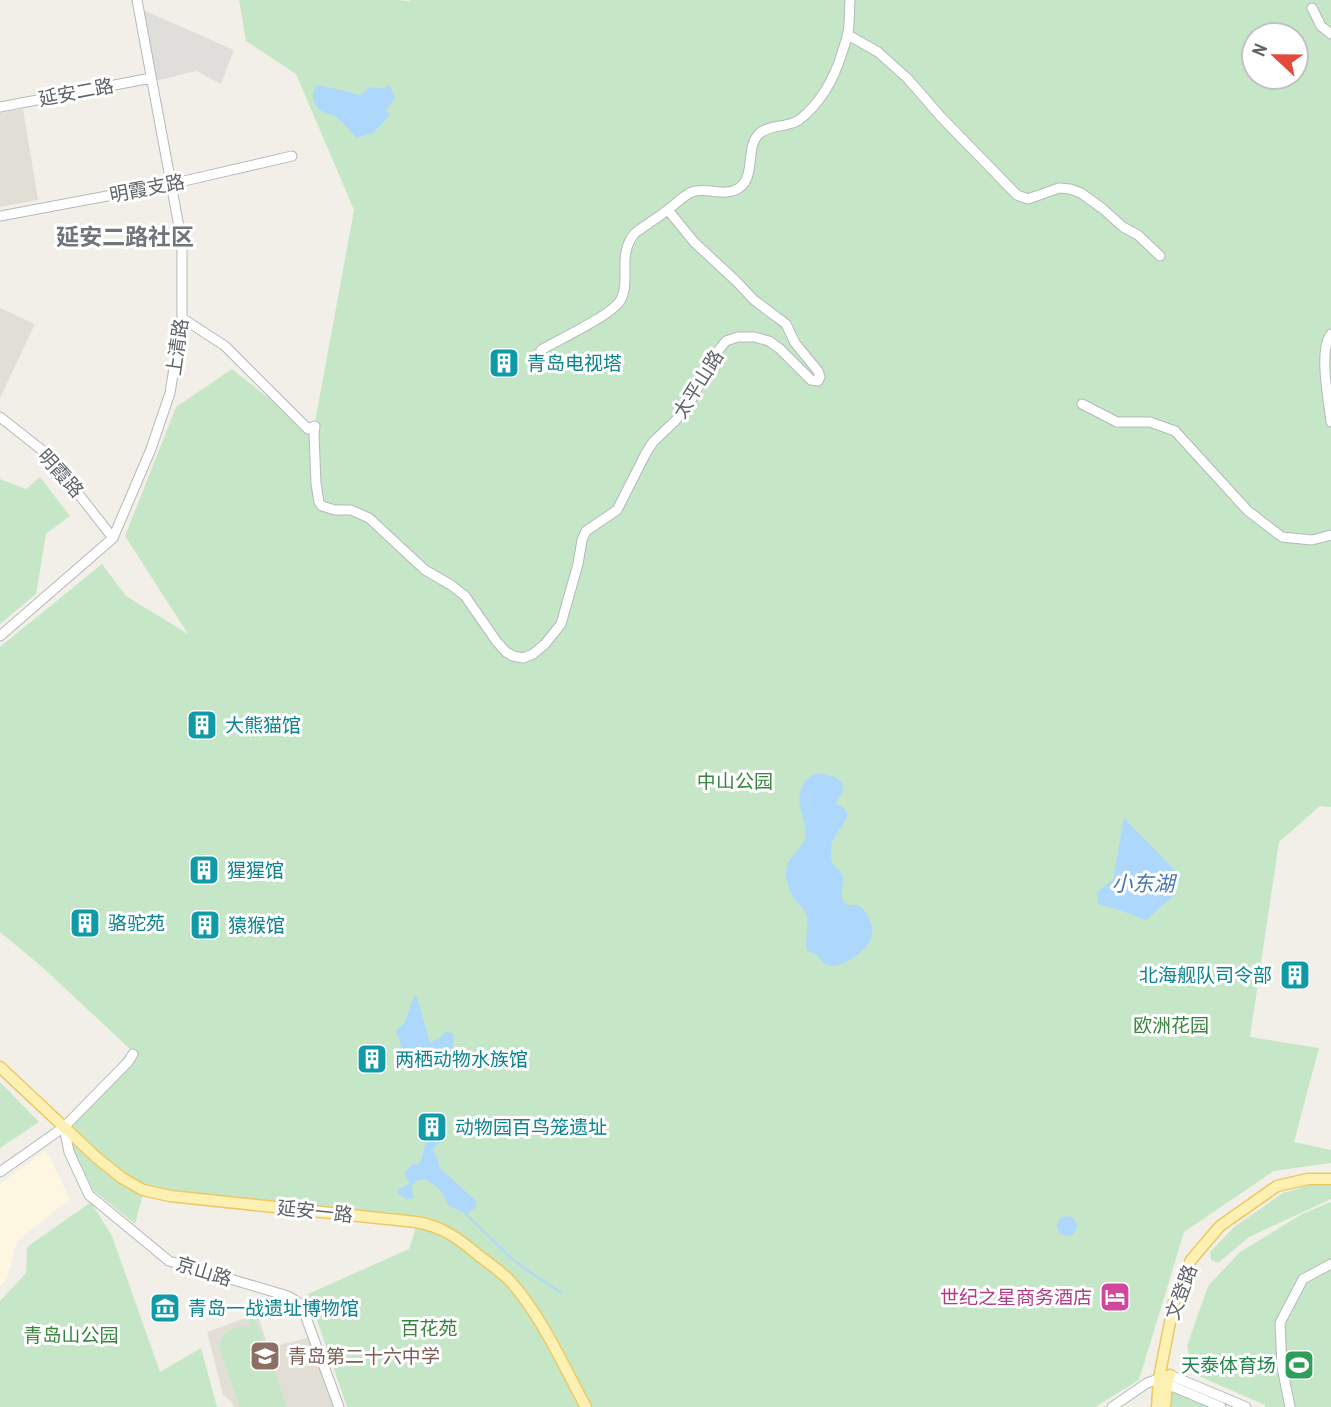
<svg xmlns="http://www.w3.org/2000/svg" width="1331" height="1407" font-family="'Archivo Narrow','Noto Sans SC',sans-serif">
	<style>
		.commercial { fill: #fdf7e1 }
		.industrial { fill: #e0deda }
		.education { fill: #e1ded6 }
		.green { fill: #c6e7c7; fill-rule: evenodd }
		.water { fill: #add8fc }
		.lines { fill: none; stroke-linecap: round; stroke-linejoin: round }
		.stream { stroke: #add8fc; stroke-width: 2 }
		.minor-casing { stroke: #b5b8bc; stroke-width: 11 }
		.major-casing { stroke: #edc965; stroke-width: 13 }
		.minor { stroke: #fff; stroke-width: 9 }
		.major { stroke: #fcf1b2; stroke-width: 10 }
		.labels { text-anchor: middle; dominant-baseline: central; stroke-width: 6; stroke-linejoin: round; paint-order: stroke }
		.street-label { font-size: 19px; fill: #5f6368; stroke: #fff }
		.culture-label { font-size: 19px; fill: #0d838f; stroke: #fff; text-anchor: start }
		.park-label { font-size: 19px; fill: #39853e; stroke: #fff }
		.hotel-label { font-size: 19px; fill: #b23c85; stroke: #fff; text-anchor: end }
		.education-label { font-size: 19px; fill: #785e54; stroke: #fff; text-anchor: start }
		.leisure-label { font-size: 19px; fill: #27864d; stroke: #fff; text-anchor: end }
		.water-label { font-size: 21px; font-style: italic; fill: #4878af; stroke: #fff }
		.quarter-label { font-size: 23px; font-weight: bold; fill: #70757a; stroke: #fff }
	</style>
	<rect width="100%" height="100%" fill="#f1efe8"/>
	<path class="commercial" d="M46 1150 70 1199 17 1241 7 1279 0 1287V1184Z"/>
	<path class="industrial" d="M141 9 234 50 221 84 196 71 155 81Z"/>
	<path class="education" d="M23 109 38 200 0 207V113Z
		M0 308 35 324 0 398Z
		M257 1314 269 1348 309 1337 334 1407H234L232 1402 223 1395 207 1332Z"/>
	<path class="green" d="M239 0H397L409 1 410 0H1331V807L1320 806 1279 842 1250 1037 1319 1048 1294 1142 1331 1150V1163L1274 1171 1184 1232 1139 1380 1095 1407H347L308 1294 409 1249 415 1230V1224L144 1191 135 1224 93 1190 73 1149 71 1127 130 1049 41 966 0 932V647L102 564 126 596 188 634 125 536 176 407 232 369 313 433 354 210 296 74 246 41ZM1254 35H1296V77H1254Z
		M40 477 70 516 46 534 36 594 0 624V479L26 489Z
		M0 1082 39 1122 0 1148Z
		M1317 1183H1331V1199L1249 1237 1218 1263 1211 1260 1210 1252 1234 1227 1283 1193Z
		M91 1202 112 1236 160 1372 201 1348 217 1407H0V1301L26 1273 27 1247Z
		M1331 1202V1407H1265V1405L1192 1373 1187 1346 1208 1286 1240 1252 1302 1214Z
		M255 1317 287 1407H240L220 1351 219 1346 221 1339 228 1330 241 1326 251 1329 248 1319Z
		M1172 1391 1213 1407H1170Z"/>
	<path class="water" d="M317 85C331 88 345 90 359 95L371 87 382 88 388 86 391 88 395 98 386 111 390 115 373 133 356 138C350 130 344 123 336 117 331 114 325 114 320 110 312 104 311 93 317 85Z
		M820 773 835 777 842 783 843 790 836 803C840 806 847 809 847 814 848 821 834 835 832 843 831 848 830 860 833 864 837 870 841 869 843 877 844 888 837 898 848 905 853 905 855 904 859 906 867 910 874 926 872 935 869 950 844 968 829 966 821 964 821 959 817 955 814 953 810 952 807 951 804 939 810 924 806 913 804 909 799 905 796 901 790 893 785 880 786 870 787 857 802 850 805 838 807 827 802 816 800 806 797 792 805 774 820 773Z
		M1124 818 1181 877 1172 897 1146 920 1122 911 1098 904 1097 892 1113 879Z
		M414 996 417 997 430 1043 442 1036 445 1032 453 1033 454 1061 408 1069 396 1031 404 1024Z
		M440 1115 444 1116V1138L433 1149 438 1160 439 1167 477 1202 475 1208 466 1214 449 1206 441 1191 426 1179 419 1180 412 1185 413 1198 407 1200 399 1194 397 1190 410 1183 404 1173 413 1164 418 1165C423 1158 422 1156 424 1148 426 1140 432 1134 438 1128V1117Z
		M1057 1226a10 10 0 1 1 20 0a10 10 0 1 1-20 0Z"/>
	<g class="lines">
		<path class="stream" d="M466 1214 511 1258 531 1273 562 1293"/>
		<g class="minor-casing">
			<path id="minor" d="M1312 8 1321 26 1331 34
				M848 35 878 52 908 79 941 117 1017 195 1028 199 1059 188 1070 189 1081 193 1103 209 1123 227 1138 235 1160 256
				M0 107 151 78
				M0 216 171 184 292 156
				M182 318 225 346 308 429 315 426 314 435 316 484 319 502 322 506 335 510H351L369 518 425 570 451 585 465 596 497 642 506 652 513 656 523 658 533 654 545 644 561 624 578 564 582 540 586 531 617 510 646 453 653 442 675 421 689 404 717 352 726 341 738 337H754L769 341 780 349 811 380 818 381 820 377 818 371 795 343 786 324 754 300 736 281 694 242 668 210
				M1331 334C1318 350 1329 402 1331 422
				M541 350C558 340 610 316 620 301 632 281 616 255 635 233 647 224 659 217 670 208 677 203 684 195 692 192 707 186 724 198 739 188 756 177 745 147 759 134 769 124 787 128 799 120 821 103 834 79 842 53 844 46 847 39 848 32 850 22 849 11 850 0
				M1082 404 1117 422H1150L1175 431 1248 511 1282 537 1312 540 1331 535
				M0 417 47 454 113 538
				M0 636 113 538 151 449 170 393 182 318V243L137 0
				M64 1127 69 1152 89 1195 169 1261 288 1296 301 1304 339 1407
				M0 1172 64 1127 128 1062 133 1054
				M1162 1380 1167 1384 1221 1407
				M1112 1407 1147 1383 1170 1375 1246 1407
				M1290 1407 1282 1367 1280 1323 1303 1279 1331 1264"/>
		</g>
		<g class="major-casing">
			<path id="major" d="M0 1067 97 1158 122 1178 143 1190 170 1196 416 1222C441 1226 458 1238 477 1254 488 1263 501 1271 511 1282 541 1315 564 1367 586 1407
				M1157 1407 1159 1378 1174 1302 1191 1260 1220 1226 1277 1186 1308 1179H1331
				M1165 1407 1167 1384 1170 1375"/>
		</g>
		<use href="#minor" class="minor"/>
		<use href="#major" class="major"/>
	</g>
	<defs>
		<g id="building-square" transform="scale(1.575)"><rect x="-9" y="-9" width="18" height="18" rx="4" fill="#0f9aa8" stroke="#fff"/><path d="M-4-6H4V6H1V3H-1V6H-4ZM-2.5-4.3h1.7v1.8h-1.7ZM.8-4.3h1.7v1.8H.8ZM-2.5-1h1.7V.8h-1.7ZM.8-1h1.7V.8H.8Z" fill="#fff"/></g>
		<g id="hotel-square" transform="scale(1.575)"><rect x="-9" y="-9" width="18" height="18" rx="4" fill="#d1479c" stroke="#fff"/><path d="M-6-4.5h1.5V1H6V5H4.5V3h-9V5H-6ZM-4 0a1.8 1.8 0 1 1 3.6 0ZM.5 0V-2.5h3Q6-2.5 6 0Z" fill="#fff"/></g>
		<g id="museum-square" transform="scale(1.575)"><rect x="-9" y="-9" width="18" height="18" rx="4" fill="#0f9aa8" stroke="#fff"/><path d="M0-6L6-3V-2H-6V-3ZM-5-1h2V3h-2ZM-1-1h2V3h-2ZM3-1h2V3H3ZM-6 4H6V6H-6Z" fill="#fff"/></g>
		<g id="school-square" transform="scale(1.575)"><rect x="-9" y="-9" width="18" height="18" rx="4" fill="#8d6e63" stroke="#fff"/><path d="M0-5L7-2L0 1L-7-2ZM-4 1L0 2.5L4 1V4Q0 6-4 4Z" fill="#fff"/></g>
		<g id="stadium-square" transform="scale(1.575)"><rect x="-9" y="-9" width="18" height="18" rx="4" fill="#2e9e5b" stroke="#fff"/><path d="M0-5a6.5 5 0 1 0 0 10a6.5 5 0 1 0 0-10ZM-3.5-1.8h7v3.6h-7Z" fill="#fff"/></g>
	</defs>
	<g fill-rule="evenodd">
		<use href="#building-square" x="504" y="363"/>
		<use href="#building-square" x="202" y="725"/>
		<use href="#building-square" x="204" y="870"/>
		<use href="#building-square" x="85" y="923"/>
		<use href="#building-square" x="205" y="925"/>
		<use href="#building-square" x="1295" y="975"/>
		<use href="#building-square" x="372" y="1059"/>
		<use href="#building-square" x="432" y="1127"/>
		<use href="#hotel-square" x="1115" y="1297"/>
		<use href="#museum-square" x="165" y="1308"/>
		<use href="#school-square" x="265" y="1356"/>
		<use href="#stadium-square" x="1299" y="1365"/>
	</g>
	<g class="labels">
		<g class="street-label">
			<text transform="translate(76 92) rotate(-11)">延安二路</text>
			<text transform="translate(147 188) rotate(-11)">明霞支路</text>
			<text transform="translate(177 347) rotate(-82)">上清路</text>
			<text transform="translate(698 384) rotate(-58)">太平山路</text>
			<text transform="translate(61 473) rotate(48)">明霞路</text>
			<text transform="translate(315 1211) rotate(6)">延安一路</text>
			<text transform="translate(204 1271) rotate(17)">京山路</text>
			<text transform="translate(1181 1292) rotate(-70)">文登路</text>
		</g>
		<g class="culture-label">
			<text x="527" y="363">青岛电视塔</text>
			<text x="225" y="725">大熊猫馆</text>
			<text x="227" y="870">猩猩馆</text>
			<text x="108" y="923">骆驼苑</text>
			<text x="228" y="925">猿猴馆</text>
			<text x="1272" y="975" text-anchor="end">北海舰队司令部</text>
			<text x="395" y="1059">两栖动物水族馆</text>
			<text x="455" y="1127">动物园百鸟笼遗址</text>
			<text x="188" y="1308">青岛一战遗址博物馆</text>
		</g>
		<g class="park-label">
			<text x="735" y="781">中山公园</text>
			<text x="1171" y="1025">欧洲花园</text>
			<text x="429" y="1328">百花苑</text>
			<text x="71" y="1335">青岛山公园</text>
		</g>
		<g class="hotel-label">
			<text x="1092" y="1297">世纪之星商务酒店</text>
		</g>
		<g class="education-label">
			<text x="288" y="1356">青岛第二十六中学</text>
		</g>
		<g class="leisure-label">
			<text x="1276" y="1365">天泰体育场</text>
		</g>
		<g class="water-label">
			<text x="1143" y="883">小东湖</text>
		</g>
		<g class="quarter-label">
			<text x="125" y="236">延安二路社区</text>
		</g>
	</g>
	<g transform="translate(1275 56) rotate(292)"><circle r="33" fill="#ffffff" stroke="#bfc1c3" stroke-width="2"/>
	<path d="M0-5L12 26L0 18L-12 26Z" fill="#e44a3b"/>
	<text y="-10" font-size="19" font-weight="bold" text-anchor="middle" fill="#5f6368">N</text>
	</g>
</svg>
